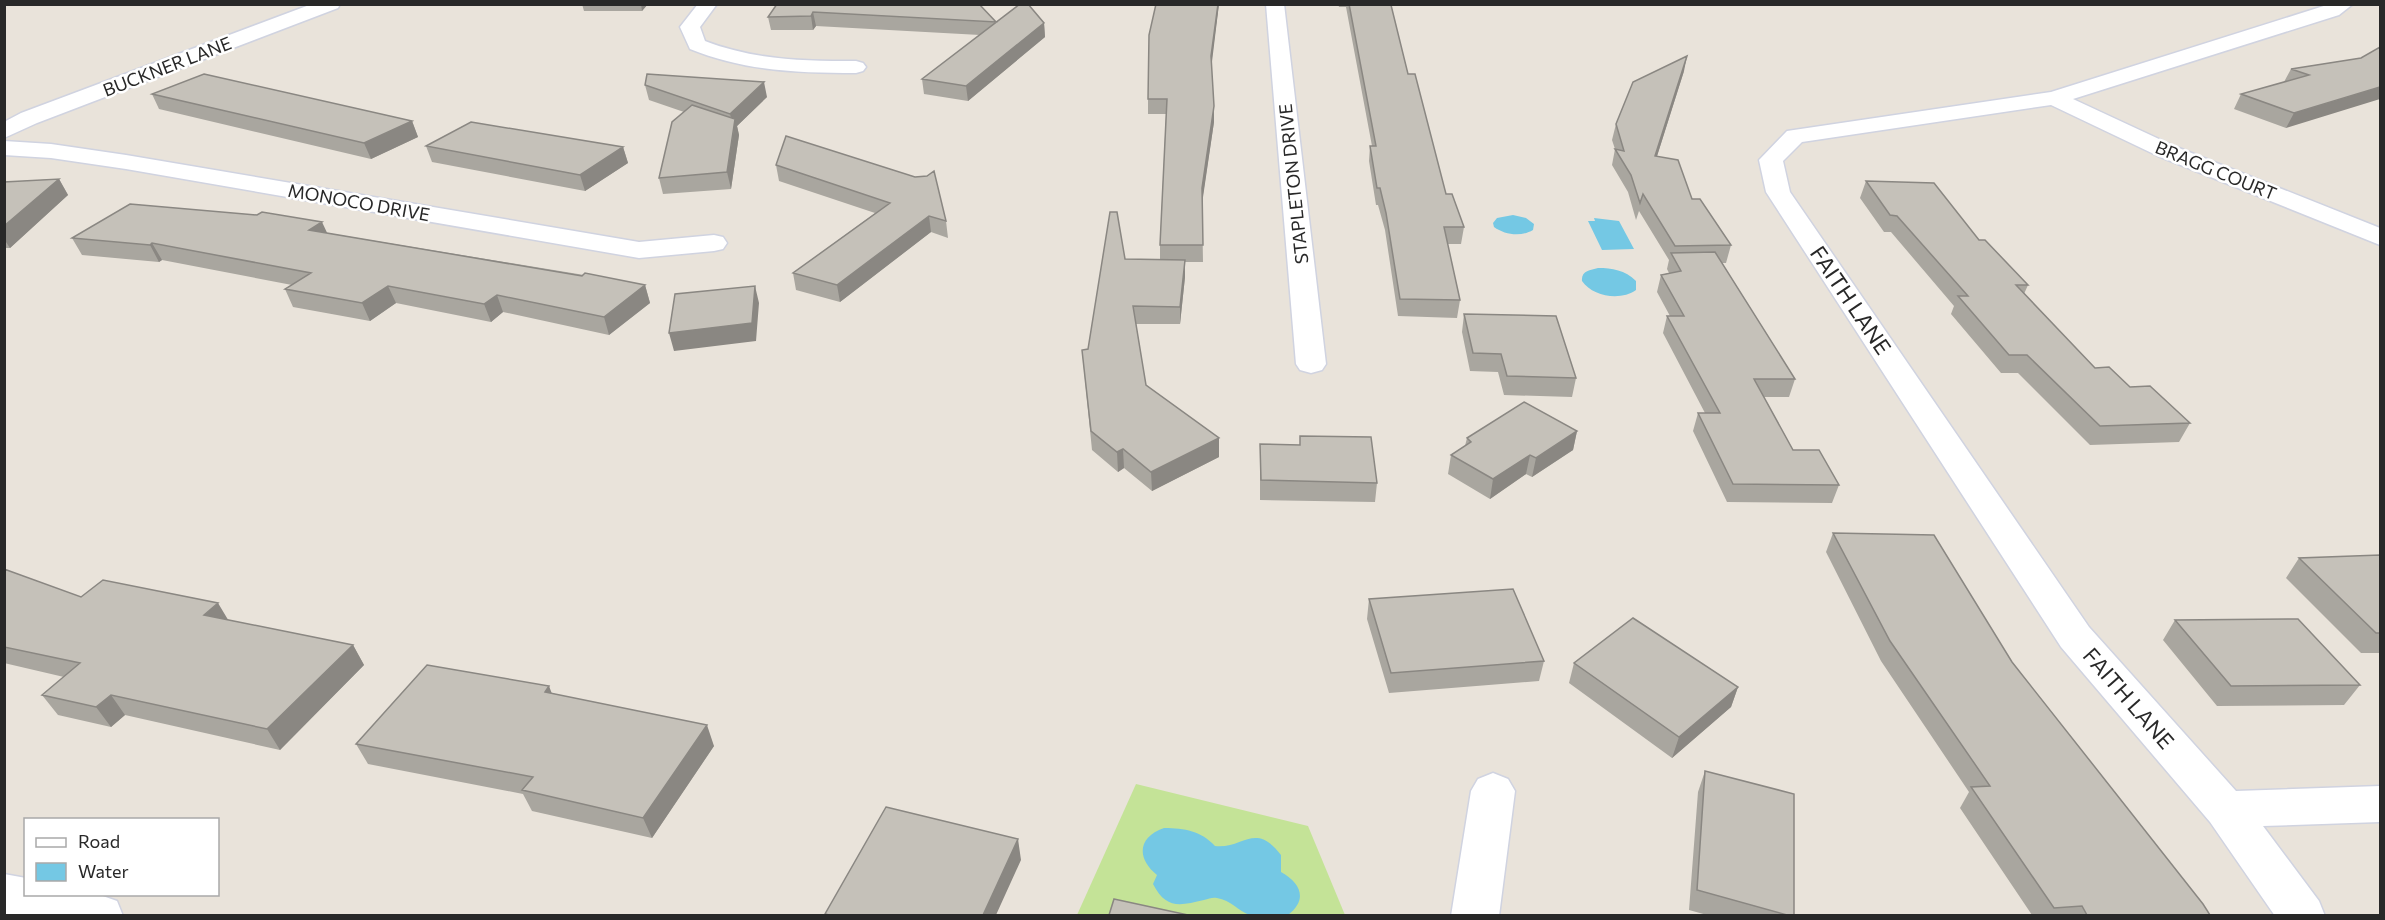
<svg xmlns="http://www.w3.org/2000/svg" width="2385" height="920" font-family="Commissioner,sans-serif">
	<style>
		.pitch { fill: #c4e397 }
		.water { fill: #74c8e4 }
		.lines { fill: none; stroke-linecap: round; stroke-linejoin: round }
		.street-casing { stroke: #d0d3e0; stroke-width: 3 }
		.street { fill: #fff; fill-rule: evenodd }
		.wall { fill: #a9a69f }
		.shaded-wall { fill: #8a8782 }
		.building { fill: #c5c1b9; stroke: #8a8782; stroke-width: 1.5 }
		.labels { text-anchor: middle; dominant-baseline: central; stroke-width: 5; stroke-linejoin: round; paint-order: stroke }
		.far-street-label { font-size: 18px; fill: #282828; stroke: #fff }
		.street-label { font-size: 22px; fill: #282828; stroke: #fff }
	</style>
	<rect width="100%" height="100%" fill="#e9e3da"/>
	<path class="pitch" d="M1136 784 1308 826 1345 915H1077Z"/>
	<path class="water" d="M1513 215 1526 218 1534 224 1533 230C1521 237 1505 235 1494 227L1493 223 1497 218Z
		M1594 218 1619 221 1634 249 1602 250 1588 221H1595Z
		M1598 268C1612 268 1625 270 1636 281V290C1621 301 1593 297 1582 281 1581 271 1590 270 1598 268Z
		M1164 828C1185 828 1201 831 1215 846 1244 849 1255 821 1281 855V872C1301 883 1308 900 1288 915 1277 916 1261 919 1250 915 1238 911 1231 900 1217 898 1212 897 1209 899 1204 900 1179 906 1166 909 1153 884L1157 875C1136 858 1138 837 1164 828Z"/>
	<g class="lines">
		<g class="street-casing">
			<path id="street" d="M312 4H340L338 8 37 123 4 138V122L21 113Z
				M698 4H717L700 27 705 41C754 60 804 61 856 61L863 63 866 67 863 71 856 73C798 73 744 71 690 49L680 27Z
				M1266 4H1284L1326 364 1322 370 1311 373 1300 370 1296 364Z
				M2330 4H2353L2339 15 2073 99 2174 146 2380 228V245L2158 156 2051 105 1802 142 1783 161 1790 192 2089 627 2236 791 2380 786V822L2263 826 2319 901 2325 916H2275L2210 822 2061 647 1766 192 1759 160 1787 131 2051 92Z
				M4 141 51 144 126 155 639 242 714 235 723 237 727 243 723 249 714 251 639 258 126 169 51 158 4 155Z
				M1493 773 1508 779 1515 791 1499 916H1451L1471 791 1478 779Z
				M4 874 26 878V894H97L117 901 123 916 4 914Z"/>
		</g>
		<use href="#street" class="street"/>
	</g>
	<path class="wall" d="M582 4H648L642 11H584Z
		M777 4 996 22V23H1044L1045 37 968 101 924 94 922 79 980 35 816 26 813 30H771L768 17Z
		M1156 4H1219L1211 65 1214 122 1202 201 1203 262H1185V277L1180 324H1136L1146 385 1219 438V457L1152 491 1124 468 1118 472 1092 450 1082 350 1088 349 1125 259H1160V245L1166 114H1148V99Z
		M1338 4 1391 5 1408 74 1446 194 1464 227 1461 244H1447L1460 300 1457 318 1398 316 1385 230 1378 205H1376L1369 161 1370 146H1372L1346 7H1339Z
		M2361 58 2286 128 2234 109 2241 94 2284 82 2291 69Z
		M1684 71 1657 156 1731 245 1726 263H1722L1795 379 1789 397H1764L1793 450 1839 485 1832 503 1727 502 1693 431 1698 413H1705L1663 333 1667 316H1670L1657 292 1661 275 1669 273 1667 269 1669 260 1639 211 1636 220 1628 192 1612 165 1615 149 1612 140 1616 124Z
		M645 85 767 97 737 126 739 135 731 189 663 194 659 178 684 112 649 100Z
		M152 94 412 121 418 137 371 159 159 109Z
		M426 146 623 147 628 163 585 191 432 162Z
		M776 165 915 177 927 176 946 221 948 238 931 232 840 302 796 290 793 273 875 213 779 181Z
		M59 179 68 195 10 248H4V182Z
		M1866 181 1979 240 2028 285 2024 294 2095 368 2130 387 2190 423 2179 442 2090 445 2018 373H2001L1951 314 1954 306 1891 232H1884L1860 198Z
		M327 233 645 285 650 303 609 335 503 312 491 322 396 303 370 321 293 307 285 289 292 285 162 260 159 262 82 255 72 238Z
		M1464 314 1576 378 1572 397 1504 395 1498 372 1470 371 1462 332Z
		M1577 431 1573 450 1532 477 1526 474 1490 499 1448 474 1451 455 1465 446 1467 438Z
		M1300 436 1377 483 1375 502 1260 500V444L1300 445Z
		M1833 533 2012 662 2210 915H2032L1960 808 1969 792 1881 661 1826 552Z
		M2380 555V653H2361L2286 578 2299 558Z
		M4 569 81 597 229 620 353 645 364 665 280 750 125 715 111 727 58 715 42 695 64 677 4 663Z
		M1369 599 1544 661 1539 681 1389 693 1367 619Z
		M2175 620 2360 685 2344 705 2217 706 2163 640Z
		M1574 663 1738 687 1731 707 1672 758 1569 683Z
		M552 693 714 746 652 838 532 811 523 794 368 764 356 744Z
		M1705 771 1794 915H1707L1689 910 1698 792Z"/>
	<path class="shaded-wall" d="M641 4H648L642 11Z
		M1218 4H1219L1211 70V56Z
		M813 12 816 26 813 30 811 16Z
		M1044 23 1045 37 968 101 966 86Z
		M1687 56 1684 71 1652 172 1655 156Z
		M764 82 767 97 737 126 739 135 731 189 727 172 734 129 730 114Z
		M2380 87V99L2286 128 2294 113Z
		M1214 106V122L1202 204V188Z
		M412 121 418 137 371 159 364 143Z
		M623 147 628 163 585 191 580 175Z
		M59 179 68 195 10 248 4 239V226Z
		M929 216 931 232 840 302 837 285Z
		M322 222 330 239 309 230Z
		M152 243 162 260 159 262 150 245Z
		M1185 260V277L1180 324V307Z
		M645 285 650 303 609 335 604 317Z
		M388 286 396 303 370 321 362 303Z
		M755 286 759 303 756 341 674 351 669 333Z
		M497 295 503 312 491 322 484 304Z
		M1577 431 1573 450 1532 477 1536 458Z
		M1219 438V457L1152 491 1151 472Z
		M1123 449 1124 468 1118 472 1117 452Z
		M1530 455 1526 474 1490 499 1493 479Z
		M218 603 230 623 204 615Z
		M353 645 364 665 280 750 267 729Z
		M549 686 557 707 545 692Z
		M1738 687 1731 707 1672 758 1679 737Z
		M111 695 125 715 111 727 96 707Z
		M707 725 714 746 652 838 643 818Z
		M1018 839 1021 860 996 915H983Z"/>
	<path class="building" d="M777 4H979L996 22 813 12 811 16 768 17Z
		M1020 4H1028L1044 23 966 86 922 79Z
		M1156 4H1218L1211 56 1214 106 1202 188 1203 245H1160L1167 99H1148L1149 35Z
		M1349 4 1391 5 1408 74H1415L1446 194H1452L1464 227H1444L1460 300 1400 299 1386 213 1380 188H1377L1370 146H1376Z
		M2380 47V87L2294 113 2241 94 2309 75 2291 69 2361 58Z
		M1687 56 1655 156 1678 160 1692 199H1700L1731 245 1675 246 1643 194 1640 203 1631 175 1615 149 1624 151 1616 124 1633 82Z
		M204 74 412 121 364 143 152 94Z
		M647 74 764 82 730 114 645 85Z
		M692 105 735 119 727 172 659 178 672 122Z
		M471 122 623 147 580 175 426 146Z
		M786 136 915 177 927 176 934 171 946 221 929 216 837 285 793 273 890 203 776 165Z
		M59 179 4 226V182Z
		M1866 181 1934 183 1979 240H1985L2028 285H2016L2095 368 2109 367 2130 387 2150 386 2190 423 2100 426 2027 355H2009L1958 296H1968L1897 216 1890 215Z
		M130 204 257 215 262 212 322 222 309 230 582 276 585 273 645 285 604 317 497 295 484 304 388 286 362 303 285 289 311 273 152 243 150 245 72 238Z
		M1110 212H1117L1125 259 1185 260 1180 307 1133 306 1146 385 1219 438 1151 472 1123 449 1117 452 1091 431 1082 350 1088 349Z
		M1715 252 1795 379H1754L1793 450H1819L1839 485 1733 484 1698 413H1720L1667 316H1684L1661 275 1681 271 1671 253Z
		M755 286 752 323 669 333 675 294Z
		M1464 314 1556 316 1576 378 1507 376 1501 354 1473 353Z
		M1524 402 1577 431 1536 458 1530 455 1493 479 1451 455 1471 442 1467 438Z
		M1300 436 1371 437 1377 483 1261 480 1260 444 1300 445Z
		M1833 533 1934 535 2012 662 2203 904 2210 915H2087L2082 906 2054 908 1971 787 1990 786 1890 641Z
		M2380 555V633H2376L2299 558Z
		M4 569 81 597 103 580 218 603 204 615 353 645 267 729 111 695 96 707 42 695 80 663 4 647Z
		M1513 589 1544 661 1391 673 1369 599Z
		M1633 618 1738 687 1679 737 1574 663Z
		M2298 619 2360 685 2231 686 2175 620Z
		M427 665 549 686 545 692 707 725 643 818 522 790 533 777 356 744Z
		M1705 771 1794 794V915H1787L1697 890Z
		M886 807 1018 839 983 915H829L825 914Z
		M1114 899 1188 915H1109Z"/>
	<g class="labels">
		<g class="far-street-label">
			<text transform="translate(167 66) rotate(-21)">BUCKNER LANE</text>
			<text transform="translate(2216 170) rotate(22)">BRAGG COURT</text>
			<text transform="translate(1293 184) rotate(-96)">STAPLETON DRIVE</text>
			<text transform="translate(359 202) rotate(10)">MONOCO DRIVE</text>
		</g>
		<g class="street-label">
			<text transform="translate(1851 300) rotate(56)">FAITH LANE</text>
			<text transform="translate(2129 698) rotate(49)">FAITH LANE</text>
		</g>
	</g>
	<rect width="2385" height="920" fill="none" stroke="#282828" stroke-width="12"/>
	<rect x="24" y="818" width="195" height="78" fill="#ffffff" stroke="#a9a9a9" stroke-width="1.5"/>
	<rect x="36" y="838" width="30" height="9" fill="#ffffff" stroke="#a9a9a9" stroke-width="1.5"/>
	<text x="78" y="848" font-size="18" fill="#282828">Road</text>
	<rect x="36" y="863" width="30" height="18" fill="#74c8e4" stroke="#a9a9a9" stroke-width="1.5"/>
	<text x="78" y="878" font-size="18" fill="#282828">Water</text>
</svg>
